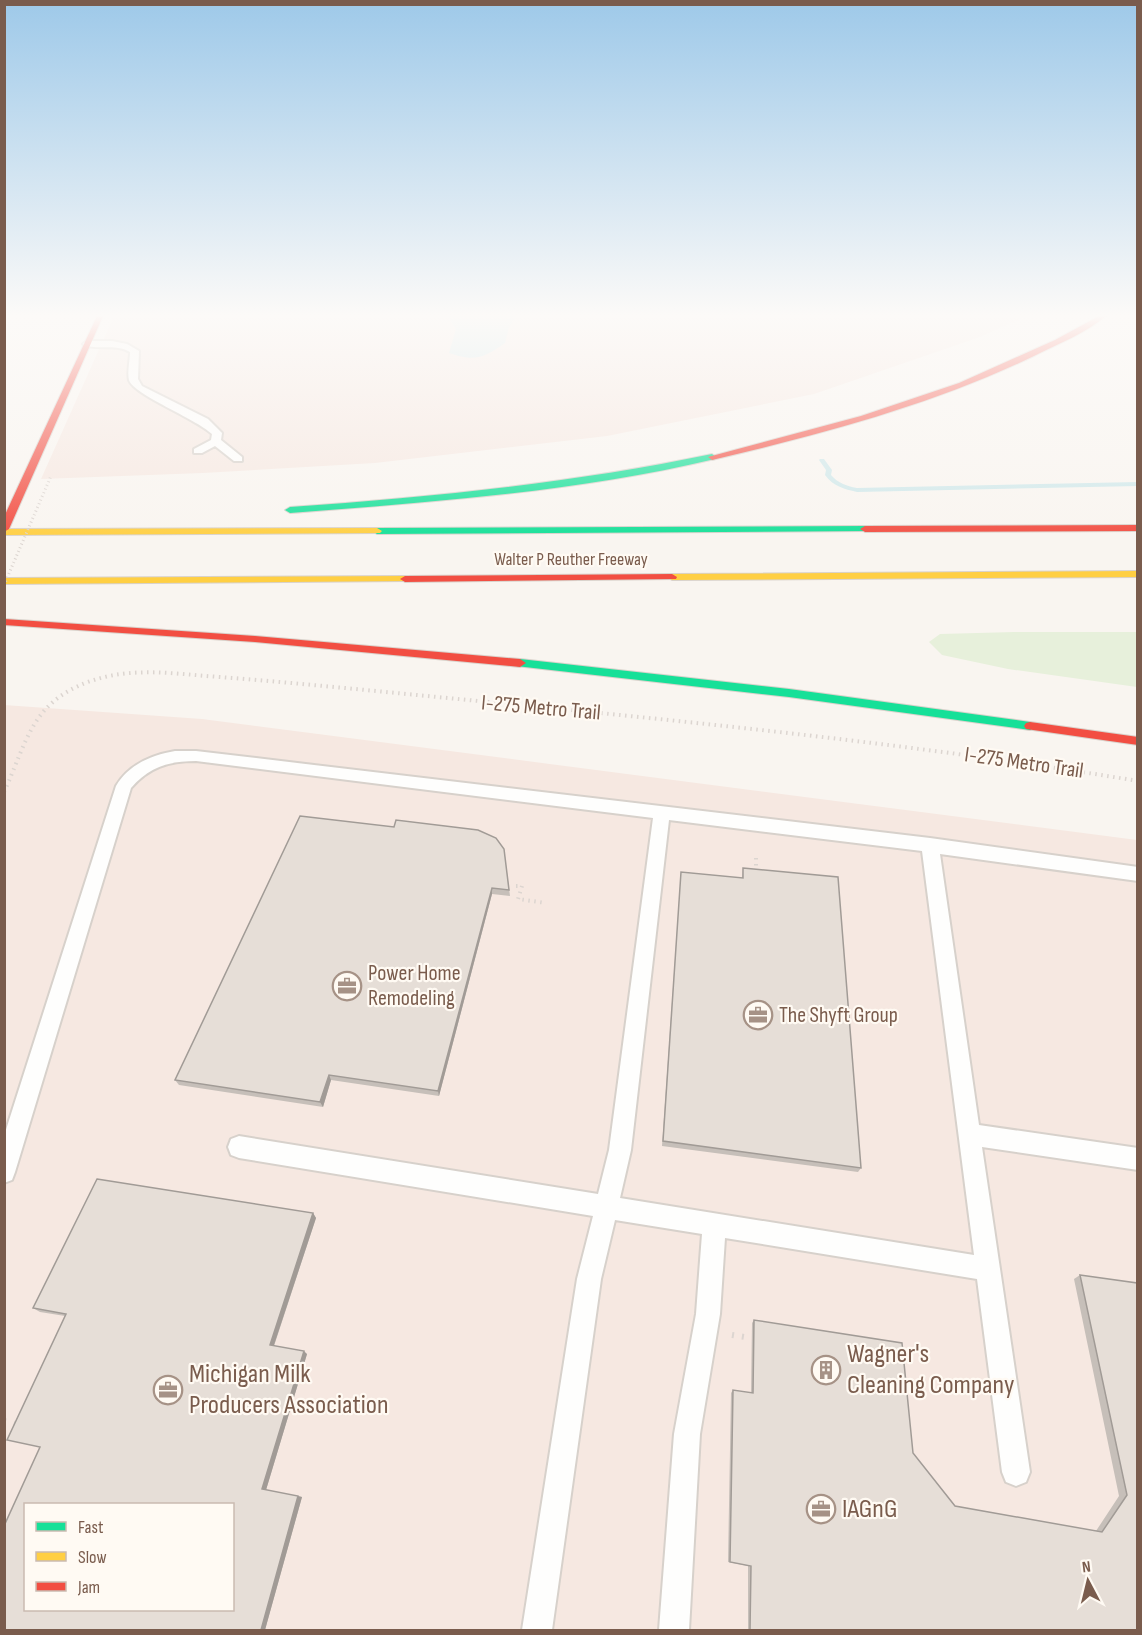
<svg xmlns="http://www.w3.org/2000/svg" width="1142" height="1635" font-family="'Sofia Sans Condensed',sans-serif">
	<style>
		.commercial { fill: #f6e8e1; fill-rule: evenodd }
		.green { fill: #e7f0db }
		.water { fill: #d0e8ea }
		.lines { fill: none; stroke-linecap: round; stroke-linejoin: round }
		.stream { fill: #d0e8ea; fill-rule: evenodd }
		.lane-casing { stroke: #d7d1cb; stroke-width: 4 }
		.fast-casing { stroke: #d9d2cb; stroke-width: 2 }
		.slow-casing { stroke: #d9d2cb; stroke-width: 2 }
		.jam-casing { stroke: #d9d2cb; stroke-width: 2 }
		.path-far1 { stroke: #dcd5d0; stroke-width: 4; stroke-dasharray: 1.5 4.5; stroke-linecap: butt }
		.path { stroke: #dcd5d0; stroke-width: 6; stroke-dasharray: 2 8; stroke-linecap: butt }
		.lane { fill: #fefefd; fill-rule: evenodd }
		.fast { fill: #16e098; fill-rule: evenodd }
		.slow { fill: #ffcf43; fill-rule: evenodd }
		.jam { fill: #f24e42; fill-rule: evenodd }
		.path-bridge { stroke: #dcd5d0; stroke-width: 3; stroke-dasharray: 1 3; stroke-linecap: butt }
		.wall { fill: #c6bfb9 }
		.shaded-wall { fill: #a19b96 }
		.building { fill: #e6ded7; stroke: #a19b96; stroke-width: 1.5; fill-rule: evenodd }
		.labels { text-anchor: middle; dominant-baseline: central; stroke-width: 4.5; stroke-linejoin: round; paint-order: stroke }
		.far-street-label { font-size: 18px; fill: #7a5c4d; stroke: #fffaf3 }
		.street-label { font-size: 22px; fill: #7a5c4d; stroke: #fffaf3 }
		.poi-label { font-size: 22px; fill: #7a5c4d; stroke: #fffaf3; text-anchor: start }
		.near-poi-label { font-size: 27px; fill: #7a5c4d; stroke: #fffaf3; text-anchor: start }
	</style>
	<rect width="100%" height="100%" fill="#f9f5f0"/>
	<path class="commercial" d="M114 316H1026L980 337 814 394 607 436 375 463 203 473 41 479Z
		M4 705 202 719 1137 840V1630H5ZM26 1504H232V1610H26Z"/>
	<path class="green" d="M1014 632H1137V687L1008 669 942 655 929 642 940 634Z"/>
	<path class="water" d="M438 316H516L509 327 505 343C483 358 475 362 449 353L456 329 449 318Z"/>
	<g class="lines">
		<path class="stream" d="M820 459H824L832 470 831 475C838 483 846 486 857 488L1138 482V486L857 492C844 489 833 486 825 475L826 470 819 460Z"/>
		<g class="lane-casing">
			<path id="lane" d="M112 341 127 344 139 351 138 379 142 386 208 419 222 433 221 440 242 457V461H234L215 446 202 453H194V449L211 440 212 434C195 418 134 395 129 380 127 373 130 360 130 352 115 343 94 351 83 344L87 341Z
				M175 751H196L930 838 1138 867V881L940 854 979 1125 1138 1148V1170L982 1147 1030 1472 1026 1482 1016 1486 1006 1482 1002 1472 977 1279 725 1238 720 1314 700 1434 689 1630H659L674 1434 696 1314 702 1234 615 1220 601 1279 552 1630H522L577 1279 593 1216 239 1158 231 1155 228 1147 231 1139 239 1136 598 1194 609 1150 653 818 196 761C169 761 149 767 131 788L15 1172 12 1180 4 1183V1136L116 786C129 764 152 755 175 751ZM669 820 922 851 974 1255 620 1198 631 1150Z"/>
		</g>
		<g class="fast-casing">
			<path id="fast" d="M712 454 716 457 715 459C576 492 432 502 290 513L285 510 290 507C432 497 573 483 712 454Z
				M865 526 870 529 868 531 377 534 372 531 377 528Z
				M520 659 789 689 1030 722 1036 726 1030 730 789 697 516 666V660Z"/>
		</g>
		<g class="slow-casing">
			<path id="slow" d="M377 528 382 531 380 533 4 535V529Z
				M1138 571V577L672 580 667 577 672 574Z
				M405 576 410 579 409 581 4 584V578Z"/>
		</g>
		<g class="jam-casing">
			<path id="jam" d="M97 316H103L9 529 4 532V517Z
				M1099 316H1106C1086 333 1058 344 1034 356 932 405 822 434 712 460L708 457 861 416 959 383 1055 340Z
				M1138 525V531L865 532 860 529 865 526Z
				M672 574 677 577 676 579 405 582 400 579 405 576Z
				M4 619 255 636 520 659 526 663 520 667 255 642 4 625Z
				M1030 722 1138 737V745L1026 729 1024 726 1026 723Z"/>
		</g>
		<path class="path-far1" d="M4 792C27 742 31 703 88 682 132 666 174 674 220 677 272 681 324 686 376 691 631 716 885 739 1138 781
			M756 858V872
			M516 886H522L518 899 546 903"/>
		<path class="path" d="M732 1335 751 1338
			M4 1421 19 1425"/>
		<use href="#lane" class="lane"/>
		<use href="#fast" class="fast"/>
		<use href="#slow" class="slow"/>
		<use href="#jam" class="jam"/>
		<path class="path-bridge" d="M4 585 51 476"/>
	</g>
	<path class="wall" d="M394 827 504 849 510 896 492 894 439 1096 331 1080 323 1107 179 1085 175 1080Z
		M743 868 861 1168 858 1172 662 1146 681 872 742 878Z
		M313 1213 316 1218 274 1346 307 1354 266 1490 302 1497 265 1630H4L65 1316 40 1312 33 1308Z
		M1080 1275 1137 1283V1630H748V1566L728 1562 731 1393 733 1390 751 1393 752 1323 754 1320 913 1453 955 1506 1096 1531 1119 1496 1074 1279Z"/>
	<path class="shaded-wall" d="M492 888V894L439 1096 438 1091Z
		M329 1075 331 1080 323 1107 320 1102Z
		M313 1213 316 1218 273 1348 270 1345Z
		M304 1351 307 1354 266 1490 262 1489Z
		M298 1496 302 1497 265 1630H261Z"/>
	<path class="building" d="M300 816 394 827 396 820 478 830 496 838 504 849 509 890 492 888 438 1091 329 1075 320 1102 175 1080Z
		M743 868 838 877 861 1168 663 1141 681 872 743 878Z
		M97 1179 313 1213 270 1345 304 1351 262 1489 298 1496 261 1630H4V1526L40 1447 7 1440 66 1314 33 1308ZM26 1504H232V1610H26Z
		M1080 1275 1137 1283V1630H750L751 1566 730 1562 733 1390 753 1393 754 1320 902 1343 913 1453 955 1506 1102 1532 1127 1495Z"/>
	<linearGradient id="sky" x2="0" y2="1"><stop stop-color="#9ec9e9"/><stop offset="0.58" stop-color="#fcfaf8"/><stop offset="1" stop-color="#fcfaf8" stop-opacity="0"/></linearGradient>
	<rect width="1142" height="544" fill="url(#sky)"/>
	<defs>
		<g id="office-ring" transform="scale(1.5)"><circle r="9.5" fill="#fffaf3" stroke="#a69286" stroke-width="1.5"/><path d="M-6-3h4V-5.5h4V-3h4V5H-6ZM-1-4.5V-3h2v-1.5ZM-6 0V1H6V0Z" fill="#a69286"/></g>
		<g id="building-ring" transform="scale(1.5)"><circle r="9.5" fill="#fffaf3" stroke="#a69286" stroke-width="1.5"/><path d="M-4-6H4V6H1V3H-1V6H-4ZM-2.5-4.3h1.7v1.8h-1.7ZM.8-4.3h1.7v1.8H.8ZM-2.5-1h1.7V.8h-1.7ZM.8-1h1.7V.8H.8Z" fill="#a69286"/></g>
	</defs>
	<g fill-rule="evenodd">
		<use href="#office-ring" x="347" y="986"/>
		<use href="#office-ring" x="758" y="1015"/>
		<use href="#building-ring" x="826" y="1370"/>
		<use href="#office-ring" x="168" y="1390"/>
		<use href="#office-ring" x="821" y="1509"/>
	</g>
	<g class="labels">
		<g class="far-street-label">
			<text x="571" y="559">Walter P Reuther Freeway</text>
		</g>
		<g class="street-label">
			<text transform="translate(541 708) rotate(5)">I-275 Metro Trail</text>
			<text transform="translate(1024 763) rotate(8)">I-275 Metro Trail</text>
		</g>
		<g class="poi-label">
			<text x="368" y="973">Power Home<tspan x="368" dy="25">Remodeling</tspan></text>
			<text x="779" y="1015">The Shyft Group</text>
		</g>
		<g class="near-poi-label">
			<text x="847" y="1354">Wagner's<tspan x="847" dy="31">Cleaning Company</tspan></text>
			<text x="189" y="1374">Michigan Milk<tspan x="189" dy="31">Producers Association</tspan></text>
			<text x="842" y="1509">IAGnG</text>
		</g>
	</g>
	<rect width="1142" height="1635" fill="none" stroke="#7a5c4d" stroke-width="12"/>
	<rect x="24" y="1503" width="210" height="108" fill="#fffaf3" stroke="#cabbb1" stroke-width="1.5"/>
	<rect x="36" y="1522" width="30" height="9" fill="#16e098" stroke="#cabbb1" stroke-width="1.5"/>
	<text x="78" y="1533" font-size="18" fill="#7a5c4d">Fast</text>
	<rect x="36" y="1552" width="30" height="9" fill="#ffcf43" stroke="#cabbb1" stroke-width="1.5"/>
	<text x="78" y="1563" font-size="18" fill="#7a5c4d">Slow</text>
	<rect x="36" y="1582" width="30" height="9" fill="#f24e42" stroke="#cabbb1" stroke-width="1.5"/>
	<text x="78" y="1593" font-size="18" fill="#7a5c4d">Jam</text>
	<g transform="translate(1088 1581) rotate(353)" stroke="#fffaf3" stroke-width="4.5" paint-order="stroke">
	<path d="M0-4.5L10 22L0 15L-10 22Z" fill="#7a5c4d"/>
	<text y="-9" font-size="16" font-weight="bold" text-anchor="middle" fill="#7a5c4d">N</text>
	</g>
</svg>
